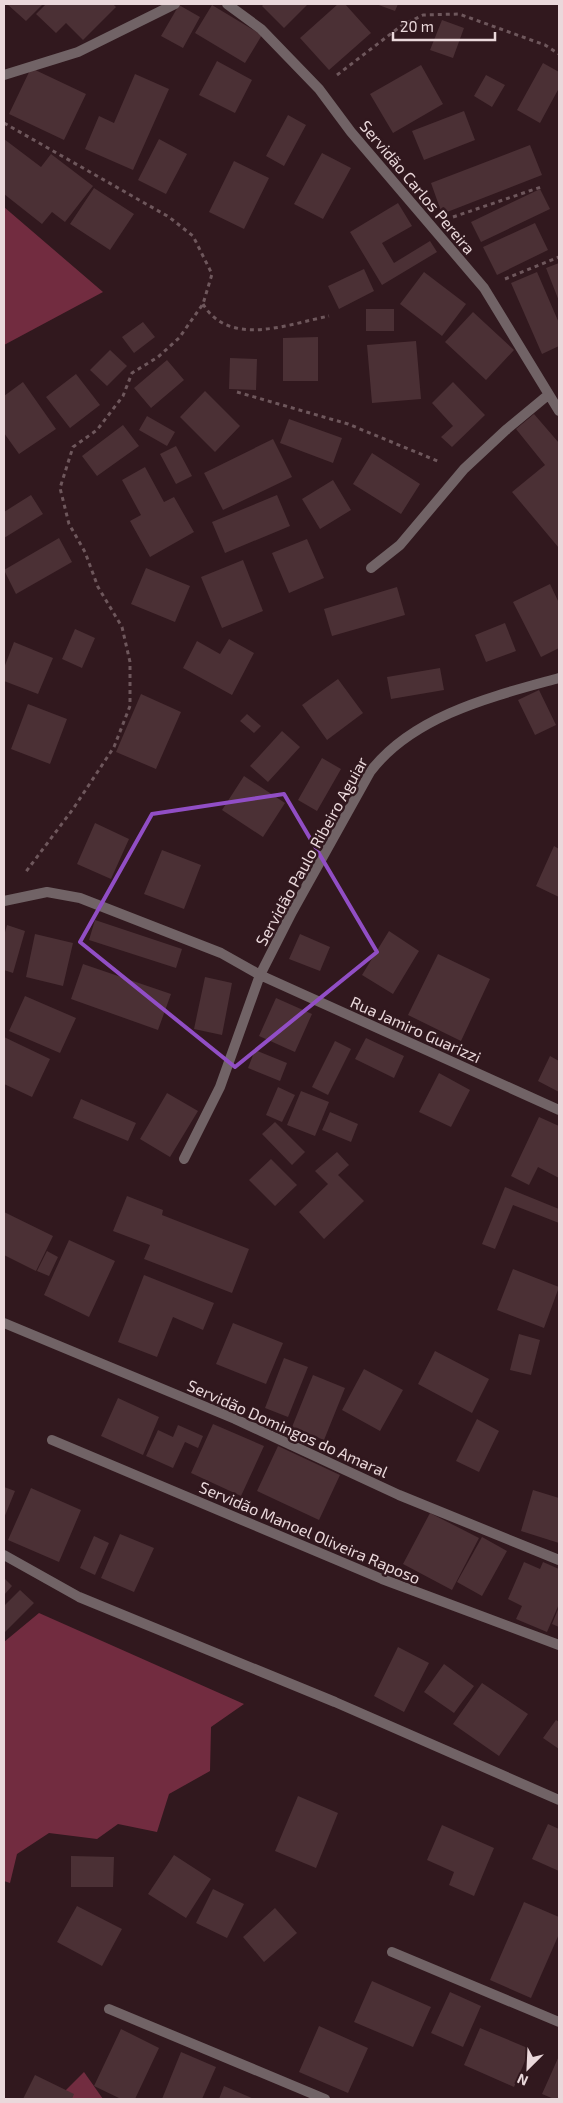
<svg xmlns="http://www.w3.org/2000/svg" width="563" height="2103" font-family="'Exo 2',sans-serif">
	<style>
		.forest { fill: #722c40 }
		.building { fill: #4b3035 }
		.lines { fill: none; stroke-linecap: round; stroke-linejoin: round }
		.path { stroke: #6e575c; stroke-width: 3; stroke-dasharray: 4 4; stroke-linecap: butt }
		.service { stroke: #716366; stroke-width: 10 }
		.minor { stroke: #716366; stroke-width: 10 }
		.marked { fill: none; stroke: #914ec5; stroke-width: 4; stroke-linejoin: round }
		.labels { text-anchor: middle; dominant-baseline: central; stroke-width: 5; stroke-linejoin: round; paint-order: stroke }
		.street-label { font-size: 16px; fill: #ead8db; stroke: #31181e }
	</style>
	<rect width="100%" height="100%" fill="#31181e"/>
	<path class="forest" d="M4 207 103 292 4 345Z
		M39 1613 244 1704 211 1727 210 1771 169 1794 157 1832 118 1824 97 1839 49 1833 17 1854 10 1883 4 1881V1642Z
		M84 2072 103 2099H57Z"/>
	<path class="building" d="M7 4H43L26 21Z
		M46 4H113L116 7 83 40 66 23 56 33 36 14Z
		M264 4H308L284 28 262 6Z
		M338 4H345L371 33 329 70 300 38Z
		M376 4H398L395 11Z
		M179 5 200 17 183 48 161 36Z
		M212 5 262 35 245 63 195 33Z
		M442 20 464 28 453 58 430 50Z
		M217 61 252 80 235 113 199 95Z
		M543 63 559 72V88L540 123 517 110Z
		M421 65 443 104 393 133 370 94Z
		M31 68 86 94 64 140 9 114Z
		M135 74 169 89 133 170 85 149 99 116 114 123Z
		M486 75 505 85 492 107 474 96Z
		M464 111 475 140 424 160 412 131Z
		M288 115 306 125 284 166 266 156Z
		M4 139 41 167 51 154 93 186 65 222 52 212 42 224 4 194Z
		M159 139 187 154 166 194 138 180Z
		M530 145 542 175 442 214 431 183Z
		M322 153 351 168 323 219 294 204Z
		M234 161 269 178 244 229 209 212Z
		M94 188 134 214 110 250 70 224Z
		M540 189 550 209 481 242 471 222Z
		M398 203 412 226 382 243 394 263 430 241 437 252 382 285 350 232Z
		M535 223 548 250 497 275 483 247Z
		M559 263V301L546 268Z
		M364 269 374 291 339 309 328 286Z
		M424 272 466 304 442 336 400 304Z
		M537 272 559 323V346L542 354 511 283Z
		M366 309H394V331H366Z
		M473 312 514 350 486 380 445 342Z
		M143 322 155 337 134 353 122 337Z
		M318 337V381H283V338Z
		M416 341 421 399 372 403 367 345Z
		M110 350 127 366 107 386 90 370Z
		M230 358 257 359 256 390 229 389Z
		M167 360 184 380 151 408 134 388Z
		M76 374 100 405 70 428 46 397Z
		M23 382 56 429 19 454 4 433V396Z
		M453 382 485 415 452 447 441 437 453 426 432 403Z
		M205 391 240 426 215 452 180 417Z
		M534 414 559 443V548L512 492 545 465 516 429Z
		M147 416 175 432 167 446 139 430Z
		M289 419 342 438 333 463 280 443Z
		M123 425 139 446 97 476 82 456Z
		M273 439 292 477 223 510 204 473Z
		M176 446 192 476 176 484 160 454Z
		M372 453 420 484 401 514 353 484Z
		M145 467 164 502 174 497 194 532 150 557 130 521 141 515 122 480Z
		M333 480 351 510 320 529 302 499Z
		M31 495 43 514 4 538V512Z
		M277 495 290 526 225 553 212 522Z
		M59 538 72 562 16 594 4 570Z
		M307 539 324 578 289 593 272 553Z
		M243 560 263 611 222 628 201 577Z
		M146 568 190 586 175 622 131 604Z
		M550 584 559 603V648L541 657 513 602Z
		M397 587 405 615 332 636 324 609Z
		M505 623 516 651 486 662 475 635Z
		M75 629 95 638 82 668 62 659Z
		M229 639 254 653 232 695 183 668 197 641 220 654Z
		M14 642 53 658 38 694 4 681V668Z
		M440 668 444 690 391 699 387 677Z
		M338 679 363 713 327 740 302 705Z
		M539 690 556 725 535 735 518 700Z
		M141 694 181 712 156 769 116 752Z
		M28 704 67 719 50 764 11 749Z
		M247 714 261 726 254 733 240 721Z
		M282 731 300 747 268 782 250 766Z
		M322 758 341 769 317 811 298 800Z
		M244 776 285 803 263 837 222 810Z
		M95 823 129 839 111 879 77 864Z
		M554 846 559 849V897L536 886Z
		M162 850 201 865 184 909 144 894Z
		M95 920 182 949 176 968 89 940Z
		M7 925 25 931 13 973 4 970V936Z
		M389 931 419 951 393 994 362 975Z
		M35 934 73 943 63 986 26 977Z
		M300 934 330 947 320 971 289 959Z
		M438 954 490 979 461 1041 408 1015Z
		M83 964 171 994 158 1030 71 999Z
		M205 977 232 983 222 1035 194 1029Z
		M25 996 76 1018 60 1053 9 1031Z
		M276 998 312 1014 295 1052 259 1036Z
		M4 1037 50 1059 32 1097 4 1084Z
		M366 1038 404 1056 394 1078 355 1059Z
		M335 1041 351 1049 328 1095 312 1087Z
		M255 1050 287 1063 280 1081 248 1068Z
		M550 1056 559 1061V1092L538 1081Z
		M439 1073 470 1090 451 1127 419 1112Z
		M278 1087 295 1095 282 1122 266 1115Z
		M301 1091 329 1102 315 1136 287 1125Z
		M167 1093 198 1111 170 1157 140 1139Z
		M81 1099 136 1123 128 1141 73 1118Z
		M330 1112 358 1124 351 1142 322 1130Z
		M539 1117 559 1126V1178L538 1167 529 1185 511 1176Z
		M275 1122 305 1152 292 1165 262 1134Z
		M337 1152 349 1165 338 1175 364 1201 324 1239 299 1212 328 1184 315 1171Z
		M271 1159 297 1185 275 1206 249 1180Z
		M505 1187 559 1209V1223L513 1205 495 1249 482 1244Z
		M127 1196 163 1210 162 1215 249 1249 232 1293 144 1259 150 1245 113 1231Z
		M4 1212 53 1236 36 1271 4 1255Z
		M69 1240 115 1261 89 1317 44 1295Z
		M47 1251 58 1257 49 1276 37 1271Z
		M513 1269 559 1287 544 1328 497 1310Z
		M144 1275 214 1303 203 1330 173 1317 157 1357 118 1342Z
		M233 1323 283 1343 266 1384 216 1364Z
		M519 1334 540 1340 531 1375 510 1370Z
		M435 1351 489 1379 472 1413 418 1384Z
		M284 1358 308 1367 288 1417 265 1408Z
		M364 1369 403 1390 380 1431 342 1410Z
		M313 1375 345 1388 324 1440 292 1427Z
		M118 1398 159 1417 143 1455 101 1436Z
		M477 1419 499 1431 479 1472 456 1461Z
		M213 1424 264 1446 241 1496 191 1473Z
		M178 1425 203 1436 198 1448 185 1442 173 1468 146 1456 158 1430 173 1437Z
		M278 1446 340 1475 319 1520 257 1491Z
		M4 1487 15 1491 4 1518Z
		M31 1488 81 1510 59 1562 8 1540Z
		M533 1490 559 1498V1543L521 1531Z
		M430 1513 479 1538 452 1590 403 1564Z
		M120 1534 154 1548 134 1592 101 1578Z
		M94 1536 109 1543 95 1575 80 1568Z
		M482 1537 507 1551 482 1596 457 1582Z
		M524 1562 540 1569 543 1562 559 1569V1604L547 1632 516 1619 522 1606 508 1599Z
		M4 1578 12 1586 4 1595Z
		M20 1590 34 1603 4 1633V1606Z
		M559 1607V1627L552 1624Z
		M398 1647 429 1663 404 1712 374 1696Z
		M444 1664 474 1686 454 1713 424 1692Z
		M482 1683 528 1714 499 1756 453 1724Z
		M556 1720 559 1722V1749L543 1738Z
		M298 1796 338 1813 316 1868 275 1851Z
		M548 1824 559 1829V1871L532 1859Z
		M442 1825 494 1848 474 1896 449 1885 454 1872 427 1860Z
		M174 1855 211 1879 186 1918 148 1894Z
		M71 1856 114 1857 113 1887H71Z
		M213 1889 244 1904 227 1938 196 1923Z
		M524 1902 559 1917V1934L531 1998 490 1980Z
		M77 1906 122 1929 102 1966 57 1942Z
		M275 1908 297 1933 264 1962 243 1937Z
		M372 1981 431 2007 413 2047 354 2022Z
		M450 1992 481 2006 463 2047 431 2033Z
		M319 2026 368 2048 348 2093 299 2072Z
		M480 2028 530 2049 514 2087 464 2065Z
		M121 2029 159 2048 135 2099H121L94 2086Z
		M181 2052 216 2067 202 2099H162Z
		M559 2056V2099H554L542 2094Z
		M35 2075 74 2094 72 2099H23Z
		M224 2086 254 2099H219Z"/>
	<g class="lines">
		<path class="path" d="M337 75 401 26 423 15 459 14 545 45 559 54
			M4 123 169 217 193 236 212 274 203 304 179 338 158 357 132 373 123 396 97 430 73 447 60 488 69 524 85 552 98 587 122 627 130 662V706L114 747 73 809 25 873
			M453 217 541 187
			M505 279 559 257
			M203 304C229 348 289 324 329 316
			M237 392 348 424 440 462"/>
		<path class="service" d="M392 1952 559 2022"/>
		<path class="minor" d="M227 4 261 29 319 89 351 132 484 288 559 411
			M4 75 78 52 175 4
			M371 568 400 545 464 469 507 429 548 395
			M4 901 47 892 80 898 221 953 260 975 559 1110
			M184 1159 220 1087 260 975 292 912 370 772C413 715 494 696 559 678
			M4 1323 235 1419 399 1495 559 1560
			M52 1440 382 1579 559 1645
			M4 1555 79 1597 335 1702 559 1800
			M109 2009 325 2099"/>
	</g>
	<path class="marked" d="M284 794 377 952 235 1067 80 942 152 814Z"/>
	<g class="labels">
		<g class="street-label">
			<text transform="translate(418 187) rotate(50)">Servidão Carlos Pereira</text>
			<text transform="translate(311 851) rotate(-61)">Servidão Paulo Ribeiro Aguiar</text>
			<text transform="translate(416 1029) rotate(24)">Rua Jamiro Guarizzi</text>
			<text transform="translate(288 1428) rotate(24)">Servidão Domingos do Amaral</text>
			<text transform="translate(310 1532) rotate(23)">Servidão Manoel Oliveira Raposo</text>
		</g>
	</g>
	<rect width="563" height="2103" fill="none" stroke="#ead8db" stroke-width="10"/>
	<g transform="translate(528 2068) rotate(204)" stroke="#31181e" stroke-width="4" paint-order="stroke">
	<path d="M0-4L9 19L0 12L-9 19Z" fill="#ead8db"/>
	<text y="-8" font-size="14" font-weight="bold" text-anchor="middle" fill="#ead8db">N</text>
	</g>
	<path d="M393 32v8h102v-8" fill="none" stroke="#ead8db" stroke-width="2.5"/>
	<text x="400" y="32" font-size="15" fill="#ead8db" stroke="#31181e" stroke-width="4" paint-order="stroke">20 m</text>
</svg>
